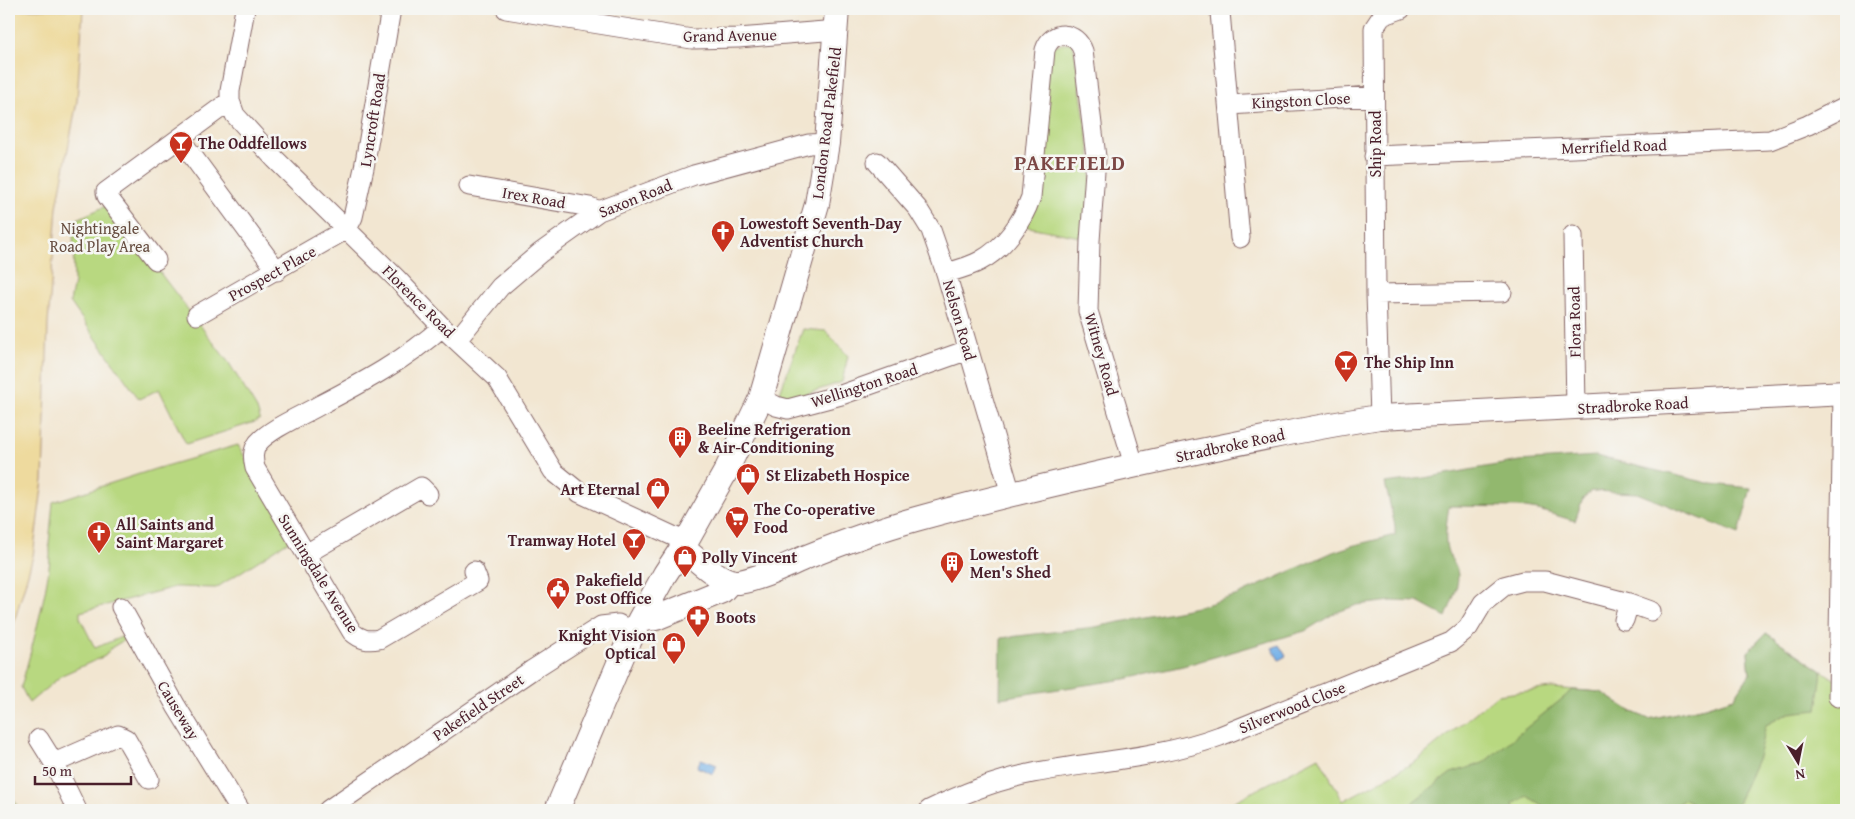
<svg xmlns="http://www.w3.org/2000/svg" width="1855" height="819" font-family="'Gentium Book Plus',serif">
	<style>
		.green { fill: #b8d880; stroke: #817c56 }
		.forest { fill: #92b86e; stroke: #6e6c4c }
		.sand { fill: #eeda9e; stroke: #9c7c64 }
		.water { fill: #77b2e8; stroke: #60688a }
		.lines { fill: none; stroke-linecap: round; stroke-linejoin: round }
		.minor-casing { stroke: #856565; stroke-width: 21 }
		.major-casing { stroke: #856565; stroke-width: 26 }
		.minor { stroke: #fff; stroke-width: 19 }
		.major { stroke: #fff; stroke-width: 24 }
		.labels { text-anchor: middle; dominant-baseline: central; stroke-width: 5; stroke-linejoin: round; paint-order: stroke }
		.street-label { font-size: 16px; fill: #4a1f2b; stroke: #f6f6f2 }
		.poi-label { font-size: 16px; font-weight: bold; fill: #4a1f2b; stroke: #f6f6f2; text-anchor: start }
		.park-label { font-size: 16px; fill: #664d40; stroke: #f6f6f2 }
		.district-label { font-size: 21px; font-weight: bold; letter-spacing: 1px; fill: #7c4745; stroke: #f6f6f2 }
	</style>
	<rect width="100%" height="100%" fill="#f6f6f2"/>
	<filter id="ink" filterUnits="userSpaceOnUse"><feTurbulence type="fractalNoise" baseFrequency=".02" numOctaves="2"/><feDisplacementMap in="SourceGraphic" scale="10" xChannelSelector="R" yChannelSelector="G"/><feConvolveMatrix kernelMatrix="1 2 1 2 8 2 1 2 1" color-interpolation-filters="sRGB"/></filter>
	<filter id="wash" filterUnits="userSpaceOnUse"><feTurbulence type="fractalNoise" baseFrequency=".0096" numOctaves="4" result="noise"/><feDisplacementMap in="SourceGraphic" scale="20" xChannelSelector="R" yChannelSelector="G"/><feGaussianBlur stdDeviation="1.12" result="paint"/><feColorMatrix in="noise" values="0 0 0 0 0 0 0 0 0 0 0 0 0 0 0 0 0 1.4 0 .05"/><feComposite in="paint" operator="in"/></filter>
	<g filter="url(#wash)">
		<rect width="100%" height="100%" fill="#f2e6d1"/>
		<path class="green" d="M1073 42 1092 165 1085 238 1024 226 1052 46Z
			M108 205 229 363 257 409 260 419 255 422 186 444 159 389 139 399 70 302 74 282 73 221Z
			M803 329 826 331 848 356 842 382 788 400 780 392Z
			M238 445 292 539 216 588 175 587 80 612V618L95 648 126 635 129 637 111 648 105 656 62 675 29 703 21 687C28 662 56 563 49 544L53 502 155 469Z
			M1766 633 1846 687V810H1218L1319 757 1343 801 1415 762 1497 695 1551 688 1601 692 1632 712 1649 719 1705 707 1734 698 1750 674 1748 652Z
			M9 790 19 810H9Z"/>
		<path class="forest" d="M1596 456 1712 484 1751 488 1739 534 1637 493 1592 491 1583 498 1575 521 1538 510 1519 507 1449 506C1447 519 1444 537 1447 549 1449 558 1457 565 1458 575 1458 590 1451 603 1446 617L1418 602 1392 601 1357 605 1335 613 1305 631 1183 666 1125 679 1000 698 1001 638 1095 627 1202 606 1238 595 1333 552 1351 546 1395 535V526L1385 483 1424 478 1519 461Z
			M1766 633 1822 671 1817 710 1789 713 1766 725 1758 757 1735 808 1733 810H1704L1685 799 1668 810H1550L1527 796 1513 804 1515 810H1408L1414 801 1451 773 1483 763 1573 690 1601 692 1632 712 1649 719 1705 707 1734 698 1750 674 1748 652Z"/>
		<path class="sand" d="M9 9H83L77 101 57 207 48 324 43 480 33 556 9 640Z"/>
		<path class="water" d="M1279 645 1286 656 1279 660 1272 648Z
			M701 759 717 765 713 774 697 767Z"/>
	</g>
	<g filter="url(#ink)">
		<g class="lines">
			<g class="minor-casing">
				<path id="minor" d="M245 9 230 91V101L235 115 275 159 397 279 442 327 497 378 553 471 580 493 686 542
					M506 9 692 39 738 38 837 30
					M1220 12 1240 238
					M1229 105 1374 96
					M180 139 277 271
					M1374 156 1770 140 1808 125 1846 106
					M877 162 918 209 931 230 946 273 1011 494
					M469 186 590 207 599 211
					M1573 235 1576 408
					M156 260 107 196 106 192 230 101
					M946 273C957 270 969 267 980 261 1004 248 1022 223 1031 197L1045 50C1052 29 1076 31 1083 51L1096 157 1090 241 1088 311 1134 465
					M1376 294 1502 292
					M197 315 347 229 353 217 364 168 391 9
					M442 327C407 359 362 383 320 405 303 415 271 428 258 443 252 451 253 459 255 468L352 632C361 640 368 641 379 639L478 581 474 571
					M457 340 500 287 540 253 599 211 694 175 809 144 827 143
					M761 398 776 406 788 409 841 395 968 350
					M1380 417 1376 294 1374 28 1382 16 1401 9
					M306 554 421 487 428 494
					M121 607 176 706 240 810
					M1624 620 1629 603
					M1838 697 1843 394
					M39 739 54 763 77 810
					M54 763 118 735 126 739 149 779
					M328 810 532 670 601 626 618 624 634 633
					M929 810C961 794 997 780 1033 773 1095 761 1161 758 1220 736L1451 642 1468 628 1483 603 1504 586 1523 581H1545L1629 603 1651 611"/>
			</g>
			<g class="major-casing">
				<path id="major" d="M682 547C695 558 721 584 739 582 763 578 787 565 809 556 844 542 880 529 916 519 1007 494 1099 473 1191 453 1254 440 1317 426 1380 417L1846 393
					M640 619 656 618 722 591 731 581
					M557 810 623 654 640 619 665 574 686 542 726 471 761 398 817 204 827 143 837 9"/>
			</g>
			<use href="#minor" class="minor"/>
			<use href="#major" class="major"/>
		</g>
	</g>
	<defs>
		<g id="bar-pin" transform="scale(1.25)"><path d="M0 17L-7.5 6A9.5 9.5 0 1 1 7.5 6Z" fill="#c8321e" stroke="#f6f6f2"/><path d="M-6-5H6L.8 .8V4.5H3.5V6h-7V4.5H-.8V.8Z" fill="#fff"/></g>
		<g id="church-pin" transform="scale(1.25)"><path d="M0 17L-7.5 6A9.5 9.5 0 1 1 7.5 6Z" fill="#c8321e" stroke="#f6f6f2"/><path d="M-1.2-6h2.4v3.5h3.3v2.4h-3.3V6h-2.4V-.1h-3.3v-2.4h3.3Z" fill="#fff"/></g>
		<g id="building-pin" transform="scale(1.25)"><path d="M0 17L-7.5 6A9.5 9.5 0 1 1 7.5 6Z" fill="#c8321e" stroke="#f6f6f2"/><path d="M-4-6H4V6H1V3H-1V6H-4ZM-2.5-4.3h1.7v1.8h-1.7ZM.8-4.3h1.7v1.8H.8ZM-2.5-1h1.7V.8h-1.7ZM.8-1h1.7V.8H.8Z" fill="#fff"/></g>
		<g id="shop-pin" transform="scale(1.25)"><path d="M0 17L-7.5 6A9.5 9.5 0 1 1 7.5 6Z" fill="#c8321e" stroke="#f6f6f2"/><path d="M-5-2.5h2.3a2.7 3.5 0 0 1 5.4 0H5L5.5 6h-11ZM-1.5-2.5h3a1.5 2.3 0 0 0-3 0Z" fill="#fff"/></g>
		<g id="supermarket-pin" transform="scale(1.25)"><path d="M0 17L-7.5 6A9.5 9.5 0 1 1 7.5 6Z" fill="#c8321e" stroke="#f6f6f2"/><path d="M-6-5.5h2.5l.6 2H6L4.5 2H-2.5L-4.4-4H-6ZM-1.5 3.2a1.3 1.3 0 1 0 .1 0ZM3 3.2a1.3 1.3 0 1 0 .1 0Z" fill="#fff"/></g>
		<g id="civic-pin" transform="scale(1.25)"><path d="M0 17L-7.5 6A9.5 9.5 0 1 1 7.5 6Z" fill="#c8321e" stroke="#f6f6f2"/><path d="M-.6-6.5H3V-4.5H.6V-3L4-1V1h2V6H-6V1h2V-1L-.6-3ZM-1.2 2.5V6h2.4V2.5Z" fill="#fff"/></g>
		<g id="pharmacy-pin" transform="scale(1.25)"><path d="M0 17L-7.5 6A9.5 9.5 0 1 1 7.5 6Z" fill="#c8321e" stroke="#f6f6f2"/><path d="M-2-6h4v4h4v4h-4v4h-4v-4h-4v-4h4Z" fill="#fff"/></g>
	</defs>
	<g fill-rule="evenodd">
		<use href="#bar-pin" x="181" y="143"/>
		<use href="#church-pin" x="723" y="232"/>
		<use href="#bar-pin" x="1346" y="362"/>
		<use href="#building-pin" x="680" y="438"/>
		<use href="#shop-pin" x="748" y="475"/>
		<use href="#shop-pin" x="658" y="489"/>
		<use href="#supermarket-pin" x="737" y="518"/>
		<use href="#church-pin" x="99" y="533"/>
		<use href="#bar-pin" x="634" y="540"/>
		<use href="#shop-pin" x="685" y="557"/>
		<use href="#building-pin" x="952" y="563"/>
		<use href="#civic-pin" x="558" y="589"/>
		<use href="#pharmacy-pin" x="698" y="617"/>
		<use href="#shop-pin" x="674" y="644"/>
	</g>
	<g class="labels">
		<g class="street-label">
			<text transform="translate(730 35) rotate(-1)">Grand Avenue</text>
			<text transform="translate(1301 100) rotate(-3)">Kingston Close</text>
			<text transform="translate(372 120) rotate(-81)">Lyncroft Road</text>
			<text transform="translate(826 123) rotate(-83)">London Road Pakefield</text>
			<text transform="translate(1375 144) rotate(-90)">Ship Road</text>
			<text transform="translate(1614 146) rotate(-2)">Merrifield Road</text>
			<text transform="translate(534 197) rotate(10)">Irex Road</text>
			<text transform="translate(635 198) rotate(-22)">Saxon Road</text>
			<text transform="translate(272 273) rotate(-29)">Prospect Place</text>
			<text transform="translate(419 301) rotate(45)">Florence Road</text>
			<text transform="translate(960 320) rotate(74)">Nelson Road</text>
			<text transform="translate(1574 322) rotate(-91)">Flora Road</text>
			<text transform="translate(1102 354) rotate(74)">Witney Road</text>
			<text transform="translate(864 385) rotate(-18)">Wellington Road</text>
			<text transform="translate(1633 405) rotate(-3)">Stradbroke Road</text>
			<text transform="translate(1230 445) rotate(-12)">Stradbroke Road</text>
			<text transform="translate(319 573) rotate(58)">Sunningdale Avenue</text>
			<text transform="translate(478 707) rotate(-34)">Pakefield Street</text>
			<text transform="translate(1292 707) rotate(-22)">Silverwood Close</text>
			<text transform="translate(179 710) rotate(59)">Causeway</text>
		</g>
		<g class="poi-label">
			<text x="198" y="143">The Oddfellows</text>
			<text x="740" y="223">Lowestoft Seventh-Day<tspan x="740" dy="18">Adventist Church</tspan></text>
			<text x="1364" y="362">The Ship Inn</text>
			<text x="698" y="429">Beeline Refrigeration<tspan x="698" dy="18">&amp; Air-Conditioning</tspan></text>
			<text x="766" y="475">St Elizabeth Hospice</text>
			<text x="640" y="489" text-anchor="end">Art Eternal</text>
			<text x="754" y="509">The Co-operative<tspan x="754" dy="18">Food</tspan></text>
			<text x="116" y="524">All Saints and<tspan x="116" dy="18">Saint Margaret</tspan></text>
			<text x="616" y="540" text-anchor="end">Tramway Hotel</text>
			<text x="970" y="554">Lowestoft<tspan x="970" dy="18">Men's Shed</tspan></text>
			<text x="702" y="557">Polly Vincent</text>
			<text x="576" y="580">Pakefield<tspan x="576" dy="18">Post Office</tspan></text>
			<text x="716" y="617">Boots</text>
			<text x="656" y="635" text-anchor="end">Knight Vision<tspan x="656" dy="18">Optical</tspan></text>
		</g>
		<g class="park-label">
			<text x="100" y="228">Nightingale<tspan x="100" dy="18">Road Play Area</tspan></text>
		</g>
		<g class="district-label">
			<text x="1070" y="162">PAKEFIELD</text>
		</g>
	</g>
	<rect width="1855" height="819" fill="none" stroke="#f6f6f2" stroke-width="30"/>
	<g transform="translate(1798 762) rotate(170)" stroke="#f6f6f2" stroke-width="4" paint-order="stroke">
	<path d="M0-4L9 19L0 12L-9 19Z" fill="#4a1f2b"/>
	<text y="-8" font-size="14" font-weight="bold" text-anchor="middle" fill="#4a1f2b">N</text>
	</g>
	<path d="M35 776v8h96v-8" fill="none" stroke="#4a1f2b" stroke-width="2.5"/>
	<text x="42" y="776" font-size="15" fill="#4a1f2b" stroke="#f6f6f2" stroke-width="4" paint-order="stroke">50 m</text>
</svg>
